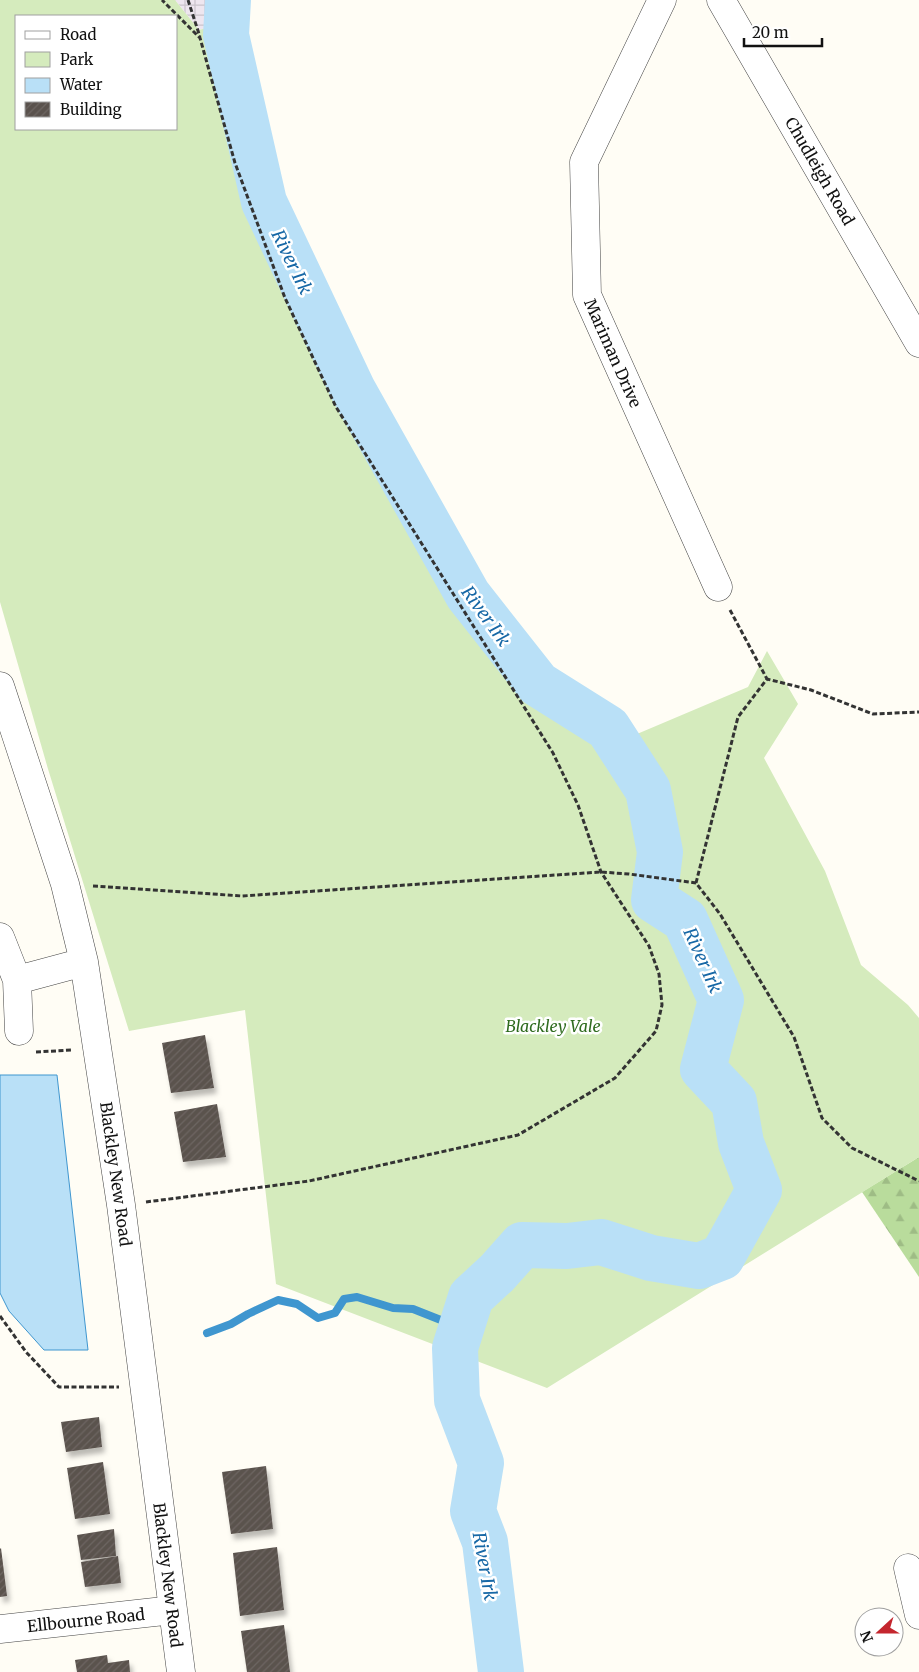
<svg xmlns="http://www.w3.org/2000/svg" width="919" height="1672" font-family="Merriweather,serif">
	<style>
		.industrial { fill: url(#industrial-grid) }
		.forest { fill: url(#forest-firs) }
		.park { fill: #d5ebbd; fill-rule: evenodd }
		.water { fill: #b9e0f7; stroke: #3f96cf }
		.lines { fill: none; stroke-linecap: round; stroke-linejoin: round }
		.stream { stroke: #3f96cf; stroke-width: 8 }
		.river { stroke: #b9e0f7; stroke-width: 46 }
		.building { fill: url(#building-hatch); filter: url(#shadow) }
		.minor-casing { stroke: #444; stroke-width: 29 }
		.path { stroke: #333; stroke-width: 3; stroke-dasharray: 5 2.5; stroke-linecap: butt }
		.minor { stroke: #fff; stroke-width: 28 }
		.labels { text-anchor: middle; dominant-baseline: central; stroke-width: 5; stroke-linejoin: round; paint-order: stroke }
		.street-label { font-size: 16px; fill: #111; stroke: #fff }
		.park-label { font-size: 16px; font-style: italic; fill: #2f6b1f; stroke: #fff }
		.water-label { font-size: 18px; font-style: italic; fill: #1768a6; stroke: #fff }
	</style>
	<defs>
		<pattern id="industrial-grid" width="8" height="8" patternUnits="userSpaceOnUse" patternTransform="scale(1.25)"><rect width="8" height="8" fill="#eee6ef"/><path d="M0 4h8M4 0v8" fill="none" stroke="#cbc4cc"/></pattern>
		<pattern id="forest-firs" width="22" height="20" patternUnits="userSpaceOnUse" patternTransform="scale(1.25)"><rect width="22" height="20" fill="#b9dc9c"/><path d="M5 1l3.5 6h-7zM16 11l3.5 6h-7z" fill="#9ebc85"/></pattern>
		<pattern id="building-hatch" width="6" height="6" patternUnits="userSpaceOnUse" patternTransform="scale(1.25)"><rect width="6" height="6" fill="#5a524d"/><path d="M-1 1l2-2M0 6l6-6M5 7l2-2" fill="none" stroke="#6d6662"/></pattern>
		<filter id="shadow"><feDropShadow dx="3" dy="5.5" stdDeviation="2.5" flood-color="#0004"/></filter>
	</defs>
	<rect width="100%" height="100%" fill="#fffdf5"/>
	<path class="industrial" d="M175 0H217V25L199 30Z"/>
	<path class="forest" d="M919 1157V1277L862 1192Z"/>
	<path class="park" d="M0 0H175L199 30 217 25 230 57 242 136 275 242 372 430 538 694 637 734 748 687 767 651 798 704 764 758 825 871 861 965 908 1005 919 1018V1157L547 1388 276 1284 245 1010 129 1031 48 769 0 602ZM16 16H176V129H16Z"/>
	<path class="water" d="M0 1075H57L88 1350H44L9 1311 0 1293Z"/>
	<g class="lines">
		<path class="stream" d="M207 1333 231 1324 248 1314 278 1300 297 1304 318 1318 335 1313 344 1299 357 1297 393 1308 413 1309 461 1328"/>
		<path class="river" d="M228 0 226 35 264 202 353 390 468 595 538 684 608 728 648 790 660 852 654 900 685 920 721 1000 703 1069 734 1102 741 1143 759 1190 722 1257 699 1266 651 1258 601 1242 567 1246 522 1245 497 1273 471 1297 455 1348 457 1400 481 1463 473 1511 485 1542 501 1672"/>
	</g>
	<path class="building" d="M205 1035 214 1088 171 1093 162 1043Z
		M217 1104 226 1157 183 1162 174 1112Z
		M99 1417 102 1447 66 1452 61 1422Z
		M103 1462 110 1514 75 1519 67 1468Z
		M266 1466 273 1529 231 1534 222 1472Z
		M114 1529 116 1556 81 1560 77 1535Z
		M277 1547 284 1610 240 1616 233 1553Z
		M1 1548 7 1596 0 1597V1549Z
		M118 1556 121 1583 85 1587 81 1562Z
		M284 1625 290 1672H247L241 1631Z
		M107 1655 108 1663 129 1660 130 1672H77L75 1660Z"/>
	<g class="lines">
		<g class="minor-casing">
			<path id="minor" d="M662 0 584 162 587 295 718 587
				M721 0 919 343
				M0 686 65 884 84 962 121 1205 181 1672
				M0 937 17 980 84 962
				M17 980 19 1031
				M908 1568 919 1615
				M0 1629 173 1610"/>
		</g>
		<path class="path" d="M188 0 200 37
			M730 610 767 679
			M696 883 738 717 767 679 811 690 873 714 919 712
			M93 886 242 896 601 872 629 874 696 883 720 914 794 1037 822 1118 852 1148 919 1181
			M36 1052 72 1050
			M146 1202 309 1181 518 1135 615 1078 656 1031 662 1005 659 974 649 946 601 872 578 805 553 753 336 407 285 298 235 163 200 38 162 0
			M0 1316 26 1352 59 1387H119"/>
		<use href="#minor" class="minor"/>
	</g>
	<g class="labels">
		<g class="street-label">
			<text transform="translate(820 171) rotate(60)">Chudleigh Road</text>
			<text transform="translate(613 353) rotate(66)">Mariman Drive</text>
			<text transform="translate(116 1174) rotate(82)">Blackley New Road</text>
			<text transform="translate(168 1575) rotate(83)">Blackley New Road</text>
			<text transform="translate(86 1620) rotate(-6)">Ellbourne Road</text>
		</g>
		<g class="park-label">
			<text x="553" y="1026">Blackley Vale</text>
		</g>
		<g class="water-label">
			<text transform="translate(292 262) rotate(64)">River Irk</text>
			<text transform="translate(486 616) rotate(54)">River Irk</text>
			<text transform="translate(703 960) rotate(66)">River Irk</text>
			<text transform="translate(485 1566) rotate(80)">River Irk</text>
		</g>
	</g>
	<rect x="15" y="15" width="162" height="115" fill="#ffffff" stroke="#a0a0a0"/>
	<rect x="25" y="31" width="25" height="8" fill="#ffffff" stroke="#a0a0a0"/>
	<text x="60" y="40" font-size="15" fill="#111111">Road</text>
	<rect x="25" y="52" width="25" height="15" fill="#d5ebbd" stroke="#a0a0a0"/>
	<text x="60" y="65" font-size="15" fill="#111111">Park</text>
	<rect x="25" y="78" width="25" height="15" fill="#b9e0f7" stroke="#a0a0a0"/>
	<text x="60" y="90" font-size="15" fill="#111111">Water</text>
	<rect x="25" y="102" width="25" height="15" fill="url(#building-hatch)" stroke="#a0a0a0"/>
	<text x="60" y="115" font-size="15" fill="#111111">Building</text>
	<g transform="translate(879 1632) rotate(249)"><circle r="24" fill="#ffffff" stroke="#a0a0a0"/>
	<path d="M0-4L9 19L0 12L-9 19Z" fill="#c4262e"/>
	<text y="-8" font-size="14" font-weight="bold" text-anchor="middle" fill="#111111">N</text>
	</g>
	<path d="M744 38v8h78v-8" fill="none" stroke="#111111" stroke-width="2.5"/>
	<text x="752" y="38" font-size="15" fill="#111111" stroke="#ffffff" stroke-width="4" paint-order="stroke">20 m</text>
</svg>
